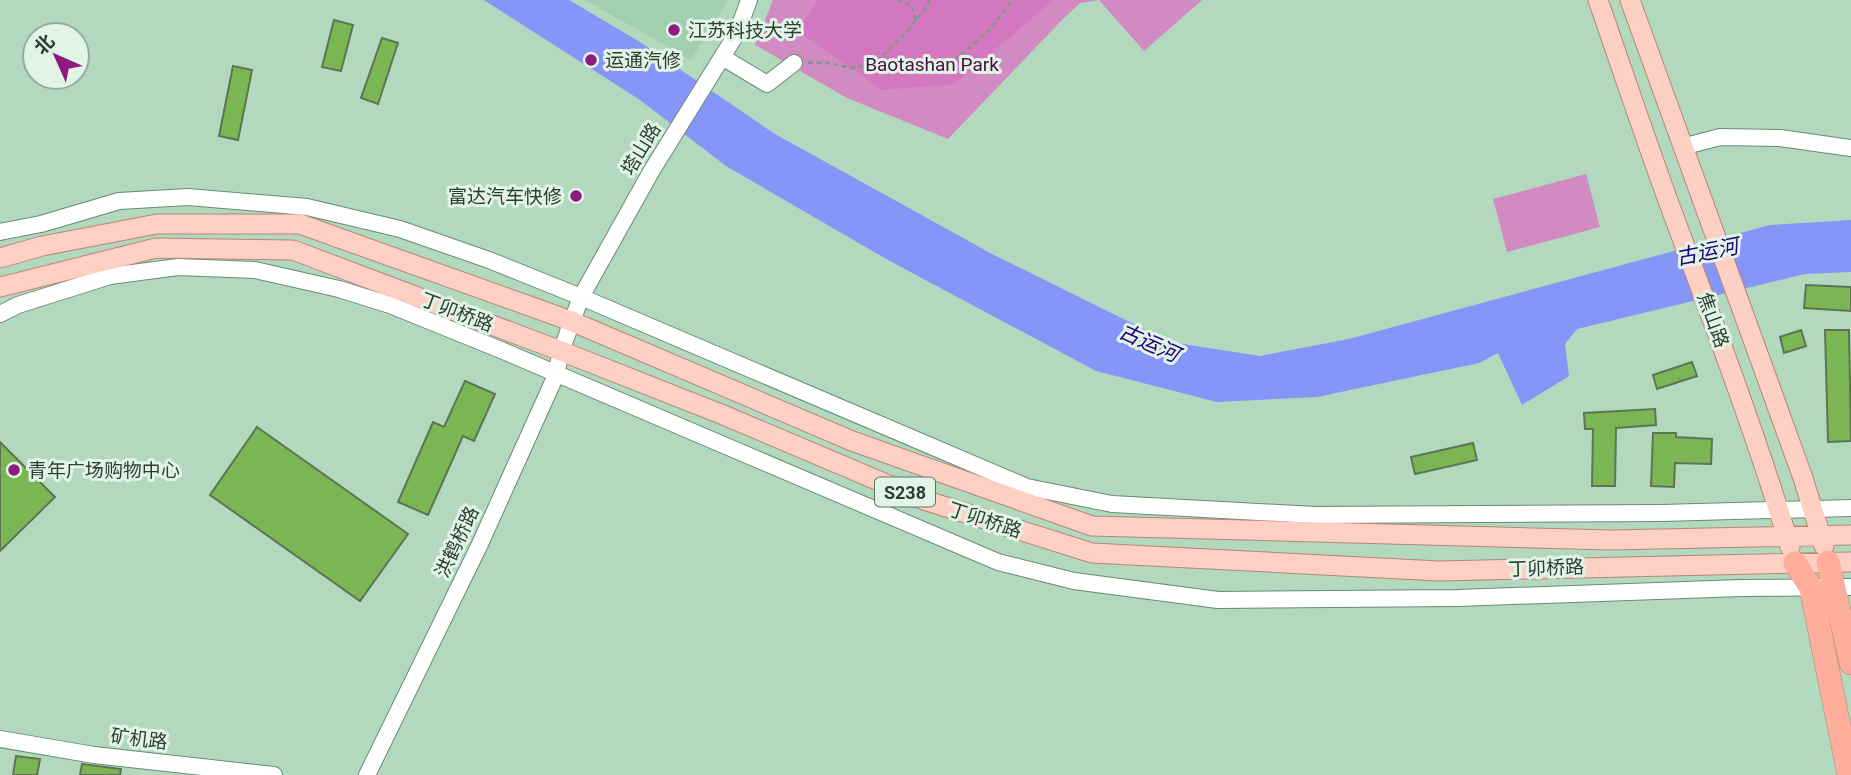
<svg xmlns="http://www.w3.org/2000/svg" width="1851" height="775" font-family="Roboto,'Noto Sans SC',sans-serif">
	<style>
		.built { fill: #a2cfb0 }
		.green { fill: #d18ac2 }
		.forest { fill: #d377c1 }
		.water { fill: #8595f8 }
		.building { fill: #7ab754; stroke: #5f7454; stroke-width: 2 }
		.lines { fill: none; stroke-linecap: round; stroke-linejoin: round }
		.minor-casing { stroke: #688c74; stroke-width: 18 }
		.major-casing { stroke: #b58776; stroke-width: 21 }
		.highway-casing { stroke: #b58776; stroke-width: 24 }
		.path { stroke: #7c9985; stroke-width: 2.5; stroke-dasharray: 5 3.5; stroke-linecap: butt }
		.minor { stroke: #fff; stroke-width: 16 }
		.major { stroke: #fecfc3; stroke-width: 19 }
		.highway { stroke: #feaf9b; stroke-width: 23 }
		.poi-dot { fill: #8d1b7d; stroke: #e1f4e6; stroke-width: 2.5 }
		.labels { text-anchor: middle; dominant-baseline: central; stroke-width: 6; stroke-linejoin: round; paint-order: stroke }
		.shield { fill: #e1f4e6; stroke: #637468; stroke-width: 2 }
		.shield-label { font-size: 18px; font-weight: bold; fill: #2d3d32 }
		.poi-label { font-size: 19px; fill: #2d3d32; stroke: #e1f4e6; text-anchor: start }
		.park-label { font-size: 19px; fill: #480e3f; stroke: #e1f4e6 }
		.street-label { font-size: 19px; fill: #2d3d32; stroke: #e1f4e6 }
		.water-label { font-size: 21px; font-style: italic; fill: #1d047e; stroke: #e1f4e6 }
	</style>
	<rect width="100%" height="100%" fill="#b2d9be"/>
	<path class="built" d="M585 0H728L691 60Z"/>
	<path class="green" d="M773 0H1099L1080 3 1062 20 948 139 847 98 755 45Z
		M1099 0H1202L1144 51Z
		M1586 174 1600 227 1507 252 1493 199Z"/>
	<path class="forest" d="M816 0H1053L955 84 882 90 797 30 815 5Z"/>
	<path class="water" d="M484 0H569L640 42 775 134 992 254 1170 342 1260 356 1349 339 1770 225 1851 220V272L1805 274 1577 329 1565 344 1569 376 1522 405 1498 353 1479 363 1317 397 1217 402 1096 371 888 260 726 166 640 100Z"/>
	<path class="building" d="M334 20 353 25 341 71 322 67Z
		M382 38 398 43 378 104 361 98Z
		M233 66 252 70 238 140 219 136Z
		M1806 285 1851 287V311L1804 308Z
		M1801 330 1806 346 1784 353 1780 337Z
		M1825 330H1849L1851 441 1828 442Z
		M1692 362 1697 376 1657 389 1653 375Z
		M465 381 495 394 474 441 463 436 428 515 398 502 433 422 444 427Z
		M1655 409 1656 425 1616 428 1615 486H1592L1593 429H1585L1584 413Z
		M257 427 408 534 360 601 210 495Z
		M1653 433H1676V437L1712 439 1711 464 1675 463 1674 487 1651 486Z
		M0 442 55 497 0 551Z
		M1473 443 1477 460 1415 474 1411 457Z
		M16 756 40 759 37 775H13Z
		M82 764 121 769 120 775H80Z"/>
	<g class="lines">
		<g class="minor-casing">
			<path id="minor" d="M722 57 767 84 794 63
				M1682 147 1720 137 1780 138 1851 148
				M0 232 41 224 119 201 188 197 307 207 400 229 489 260 581 297 1027 487 1112 504 1315 515 1661 513 1851 508
				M0 314 18 305 110 276 178 267 255 270 339 289 390 305 501 350 998 562 1074 581 1218 600 1458 598 1741 588 1851 587
				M0 739 94 755 274 775
				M367 775 480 544 556 375 561 351 581 297 652 170 737 33 749 0"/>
		</g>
		<g class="major-casing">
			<path id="major" d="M1598 0C1622 69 1645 138 1670 206 1712 319 1755 431 1790 547
				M1630 0 1803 478 1824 546
				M0 258 42 246 157 224H300L571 321 852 441 1092 526 1611 540 1851 535
				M0 287 156 248 293 250 561 351 721 414 924 500 1092 553 1439 571 1851 562"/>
		</g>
		<g class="highway-casing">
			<path id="highway" d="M1828 562 1851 663
				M1795 563 1811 588 1849 775"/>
		</g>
		<path class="path" d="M897 0 911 5 916 20
			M928 0 929 3 906 33 874 64 941 71 990 30 1012 0
			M808 63H828L852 68 874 64"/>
		<use href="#minor" class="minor"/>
		<use href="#major" class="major"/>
		<use href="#highway" class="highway"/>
	</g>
	<g class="poi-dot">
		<circle cx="674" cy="30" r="7"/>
		<circle cx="591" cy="60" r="7"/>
		<circle cx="576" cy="196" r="7"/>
		<circle cx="14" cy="470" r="7"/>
	</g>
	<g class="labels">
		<rect class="shield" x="875" y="477.5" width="60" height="29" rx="5"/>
		<g class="shield-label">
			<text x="905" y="492">S238</text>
		</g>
		<g class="poi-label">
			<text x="688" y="30">江苏科技大学</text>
			<text x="605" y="60">运通汽修</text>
			<text x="562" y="196" text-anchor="end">富达汽车快修</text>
			<text x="28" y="470">青年广场购物中心</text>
		</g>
		<g class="park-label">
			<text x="932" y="64">Baotashan Park</text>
		</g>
		<g class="street-label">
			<text transform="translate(641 149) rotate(-59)">塔山路</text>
			<text transform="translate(457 312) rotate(21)">丁卯桥路</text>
			<text transform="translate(1713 320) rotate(70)">焦山路</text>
			<text transform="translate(985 520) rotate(18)">丁卯桥路</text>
			<text transform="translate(457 542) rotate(-65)">洪鹤桥路</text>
			<text transform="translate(1546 568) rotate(-2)">丁卯桥路</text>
			<text transform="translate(139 739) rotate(7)">矿机路</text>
		</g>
		<g class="water-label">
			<text transform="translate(1707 252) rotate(-11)">古运河</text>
			<text transform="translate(1149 343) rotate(24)">古运河</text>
		</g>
	</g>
	<g transform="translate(56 56) rotate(315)"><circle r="33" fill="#e1f4e6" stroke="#99ab9e" stroke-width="2"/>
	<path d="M0-5L12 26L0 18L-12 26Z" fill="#8d1b7d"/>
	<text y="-10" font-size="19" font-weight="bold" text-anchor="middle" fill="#2d3d32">北</text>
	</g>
</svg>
